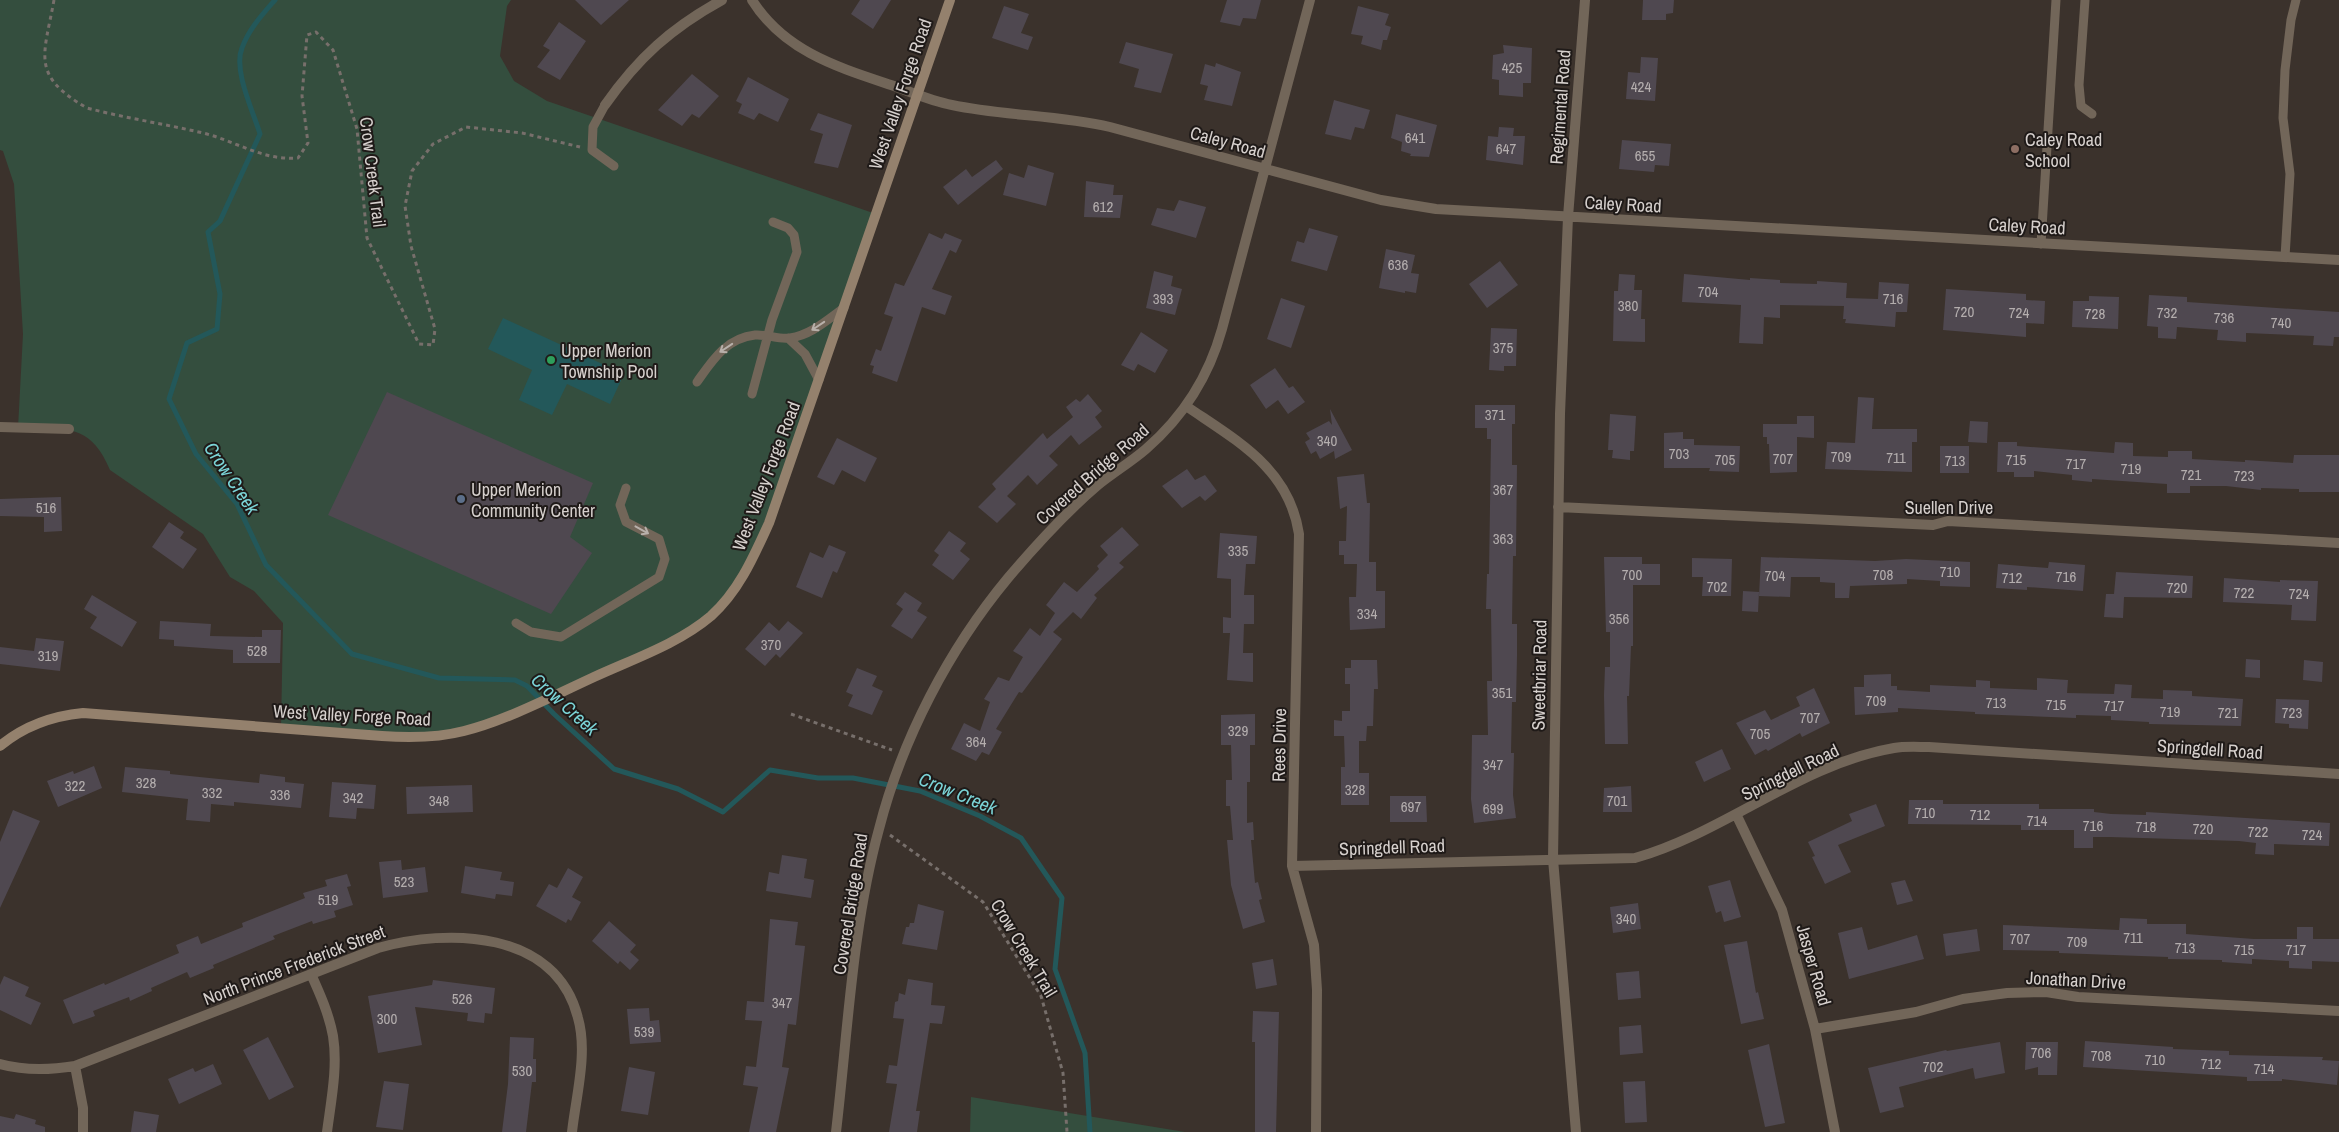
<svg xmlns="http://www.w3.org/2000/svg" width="2339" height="1132" font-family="'Archivo Narrow',sans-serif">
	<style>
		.green { fill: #344e3e }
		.water { fill: #23585a }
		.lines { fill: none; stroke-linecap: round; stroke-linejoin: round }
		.stream { stroke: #23585a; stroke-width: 5 }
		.building { fill: #4f4850 }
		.path { stroke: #776f6b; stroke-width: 3; stroke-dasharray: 4 4; stroke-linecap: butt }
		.service { stroke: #726659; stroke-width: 9 }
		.minor { stroke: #726659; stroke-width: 10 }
		.secondary { stroke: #94816d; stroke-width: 10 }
		.oneway { stroke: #b8b0aa }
		.education-dot { fill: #8d6e63; stroke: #1f1a18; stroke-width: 2 }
		.leisure-dot { fill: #2e9e5b; stroke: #1f1a18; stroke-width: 2 }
		.service-dot { fill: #5c6f8a; stroke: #1f1a18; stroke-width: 2 }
		.labels { text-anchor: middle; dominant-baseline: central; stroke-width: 4; stroke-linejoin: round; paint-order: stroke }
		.number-label { font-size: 15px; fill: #b4aeae }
		.street-label { font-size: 18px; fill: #d6d0cd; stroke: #1f1a18 }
		.poi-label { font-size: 18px; fill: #d6d0cd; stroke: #1f1a18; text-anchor: start }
		.water-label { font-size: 19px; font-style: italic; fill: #7bd4d7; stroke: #1f1a18 }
	</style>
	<rect width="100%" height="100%" fill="#3b322c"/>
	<path class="green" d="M0 0H511L507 6 500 56 514 81 547 101 876 214 747 570 699 625 558 693 447 735 281 728 283 623 254 591 230 577 203 534 110 470C90 422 64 429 18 428L23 334 14 184 3 151 0 150Z
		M971 1097 1185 1132H970Z"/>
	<path class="water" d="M503 318 624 374 610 404 567 384 552 415 519 400 532 370 488 349Z"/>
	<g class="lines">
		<path class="stream" d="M275 0C262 15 249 29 242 48 233 70 253 111 260 134L220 221 208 232 220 294 217 329 187 343 169 399 196 454 237 504 266 565 352 654 439 678 515 680 527 686 554 714 614 769 678 789 723 812 770 770 818 778H853L920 791 980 816 1021 838 1062 898 1055 969 1085 1053 1090 1132"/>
	</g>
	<path class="building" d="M575 0H629L601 25Z
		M860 0H891L873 29 851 14Z
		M1227 0H1261L1256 19 1243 18 1240 26 1220 22Z
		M1643 0H1674L1673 13 1666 14V20H1642Z
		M1004 6 1029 14 1021 33 1033 37 1028 50 992 38Z
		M1358 6 1389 14 1385 25 1391 27 1387 40H1383L1381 50 1361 44 1363 36 1351 34Z
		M559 22 586 41 560 80 537 67 550 50 543 46Z
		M1126 42 1173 54 1161 93 1134 87 1139 69 1119 63Z
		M1503 45 1532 48 1531 83H1523V97L1499 95V80L1492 79 1493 55 1504 53Z
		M1641 57 1658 58 1655 101 1626 99 1628 72 1640 73Z
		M1216 63 1241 72 1232 106 1204 100 1208 86 1200 84 1205 64 1215 67Z
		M692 74 719 96 699 118 692 114 682 126 658 110Z
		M748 77 789 99 778 122 759 113 754 120 738 113 742 104 736 101Z
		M1334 100 1370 110 1364 129 1355 127 1351 140 1325 134Z
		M818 113 852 125 838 168 814 163 823 134 810 130Z
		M1396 114 1437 125 1429 157 1410 156 1411 154 1401 151 1402 142 1391 138Z
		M1499 127 1514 128 1513 136H1525L1523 165 1486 160 1488 136 1498 137Z
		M1622 140 1671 144 1669 166 1655 165 1654 172 1619 169Z
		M996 160 1003 169 958 205 943 187 966 169 972 177Z
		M1028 165 1054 173 1046 206 1003 195 1009 173 1024 178Z
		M1086 181 1114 185 1113 195H1123L1120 218 1084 217Z
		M1179 200 1206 207 1196 238 1151 225 1157 208 1174 211Z
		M1309 228 1338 236 1327 271 1291 261 1297 241 1304 243Z
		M929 233 942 239 945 233 962 240 956 253 950 250 932 289 952 296 945 315 922 307 897 382 872 373 874 366 870 365 876 349 881 351 893 317 884 314 895 283 904 286Z
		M1386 249 1415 255 1411 273 1419 274 1416 293 1405 291V293L1379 288Z
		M1500 261 1518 285 1487 308 1469 284Z
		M1154 271 1173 276 1171 286 1182 289 1175 315 1146 308Z
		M1619 274 1635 275 1634 290H1642L1641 319H1645V342L1613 341 1614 291H1618Z
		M1684 274 1750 280V278L1780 280V283L1817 284V281L1847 283 1846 298 1878 299 1879 282 1909 284 1907 312H1896L1895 327 1845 323 1846 319H1843L1844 306 1780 305V318L1764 317 1763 344 1739 343 1741 305 1682 302Z
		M1946 289 2026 294V300L2045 301 2044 324 2026 323V337L1943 330Z
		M2149 295 2187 297V302L2339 312V337H2334L2333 346 2313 345 2314 336 2246 333V342L2217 340 2218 330 2177 327 2176 339 2158 338V327L2147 326Z
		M2089 296 2119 297 2118 329 2072 327 2073 301H2089Z
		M1281 298 1305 306 1291 348 1267 339Z
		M1491 328 1517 329 1516 366H1504V371L1489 370Z
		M1141 332 1168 350 1155 373 1138 364 1134 371 1121 365Z
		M1275 368 1289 388 1293 386 1305 402 1288 414 1278 400 1266 409 1250 385Z
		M387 392 593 483 570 537 592 553 551 614 328 515Z
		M1088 394 1102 411 1095 417 1102 427 1079 445 1071 435 1049 456 1058 465 1037 485 1028 475 1007 496 1016 504 997 523 978 507 996 489 992 484 1043 433 1047 439 1073 417 1066 407 1076 399 1080 402Z
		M1858 397 1874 398 1872 429H1917V442H1912V472L1825 469 1827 442 1855 443Z
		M1475 405H1515V424H1512V465H1517L1516 556H1513L1512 624H1517V656L1516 702H1512L1511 753H1514L1513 795 1516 818 1474 823 1471 799 1472 735H1488L1487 681H1492L1491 609H1486L1487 574H1489L1491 439H1487V428H1475Z
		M1330 409 1352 450 1335 459 1334 451 1320 459 1316 451 1311 454 1305 442 1310 439 1306 433 1329 421 1332 425Z
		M1610 414 1636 416 1634 451H1630V460L1612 458 1613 450H1608Z
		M1797 416H1814V438L1797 437V472L1770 473 1769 444H1767V437H1763V424H1797Z
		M1970 421 1988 422 1987 443 1968 442Z
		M1683 432V439H1694V445L1740 446 1739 472 1709 471 1710 468H1664V433Z
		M837 438 877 458 865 482 842 470 834 485 817 477Z
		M1998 442H2017V446L2114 453 2115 442 2133 443V456L2168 457V451H2192V459L2245 462V460L2293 463 2294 455H2339V492H2299V489L2261 488V490L2226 486H2190V493H2167V484L2092 479V482L2072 480V475L2034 471V477H2014V472H1997Z
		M1940 446H1969V473H1940Z
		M1187 469 1195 480 1205 475 1217 491 1205 501 1200 496 1182 508 1162 486Z
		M1364 474 1367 503H1370L1369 562H1376V591H1385V628L1350 630 1349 597H1356L1357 564H1344V555H1339V541H1346L1347 506 1340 509 1337 477Z
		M61 497 62 531 44 532V517L0 516V499Z
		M169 522 184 532 180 538 197 549 183 569 152 547Z
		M1122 527 1139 545 1119 563 1124 567 1094 595 1097 598 1081 619 1073 612 1053 632 1062 639 1022 693 1019 692 996 729 1002 732 989 755 982 752 976 761 951 749 964 723 980 731 990 702 984 699 998 677 1009 681 1023 657 1013 651 1030 628 1040 636 1055 613 1046 605 1064 582 1077 592 1099 569 1097 566 1108 555 1100 546Z
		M949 531 966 543 960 551 970 559 953 580 932 565 939 555 934 551Z
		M1220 533 1257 536 1255 564H1246L1244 595H1254V624H1244L1243 653H1253V682L1227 680 1230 633H1223V617L1231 618V579L1217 578Z
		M829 545 846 552 837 573 833 571 822 598 796 587 810 552 823 558Z
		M1604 557H1642V564H1660V585H1633V646H1631L1629 696H1627L1628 744H1605L1604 695 1605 667H1610V632H1606Z
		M1761 557 1875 561 1906 559 1970 562V587L1940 586V581L1907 579V584L1850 586 1849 598H1835V583L1820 582V577H1791L1790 597 1759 596Z
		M1692 558 1732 559 1731 596H1702L1703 577H1692Z
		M2049 562 2085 565 2083 591 2027 587V590L1996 588 1998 564 2048 568Z
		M2116 572 2193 576 2192 598 2124 597 2123 618 2104 617 2106 594H2114Z
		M2224 578 2280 582V580L2318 581 2316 621 2291 620 2292 605 2223 602Z
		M1743 591 1759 592 1758 612 1742 611Z
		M905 592 922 603 917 611 927 617 912 639 891 626 903 609 896 604Z
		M92 595 137 622 122 647 90 628 97 617 84 609Z
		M160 621 211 624 210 636 262 637V630H281L280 663H233V650L174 646V640L159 639Z
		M788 621 803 633 780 658 776 654 765 666 745 649 769 622 779 631Z
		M36 638 64 641 60 671 0 664V647L34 651Z
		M2246 659 2260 660V678L2245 677Z
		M1351 660H1377L1378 689H1374L1373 726H1367L1366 741H1359V773H1369V805H1341V767H1345L1344 736H1334V720L1342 721V711H1350V684H1345V668H1351Z
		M2304 660 2323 662 2322 682 2303 680Z
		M857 668 877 676 872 686 883 691 872 715 848 706 853 695 846 692Z
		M1891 674V686H1897V690L1930 692V685L1976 687V680L1990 681V688L2037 690V678L2068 680 2067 693 2114 694 2115 684 2132 685 2131 698 2163 699V690L2192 691V696L2243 699 2241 726 2149 724V722L2111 720V716L2076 715V718L1975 714V712L1898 708V712L1855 715 1854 687H1864V675Z
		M1814 688 1830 723 1802 737 1800 733 1768 751 1766 749 1755 755 1736 723 1765 710 1771 720 1800 706 1796 697Z
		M2276 699 2309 700 2308 729 2289 728V724L2275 723Z
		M1255 714V745H1250V782H1247V823L1253 822 1254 840H1251L1255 883 1258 882 1262 899 1259 900 1265 922 1243 929 1231 885 1227 840H1233L1230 806H1226V780H1232L1231 745H1221V715Z
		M1722 749 1731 769 1704 782 1695 762Z
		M94 766 102 788 58 807 47 781 73 771 74 774Z
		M125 767 170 771V774L259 783 260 774 285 777V782L304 784 301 808 234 802V806L211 804 210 822 186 820 188 799 122 792Z
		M332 782 376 785 374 809 357 808 356 819 329 817Z
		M472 785 473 812 407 814 406 787Z
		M1631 786 1632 812H1603L1604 788Z
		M1390 796H1426L1427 822H1390Z
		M1909 800H1943V804H2039V809H2094V812L2111 814 2146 815V812L2330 823 2329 846 2274 844V855L2255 854 2256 843 2239 841 2110 837H2093V848H2074V830H2021V825L1908 824Z
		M1876 804 1885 826 1838 845 1851 872 1825 884 1812 857 1815 856 1808 842 1852 821 1849 814Z
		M13 810 40 821 0 908V842Z
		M782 855 807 859 804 878 814 880 811 898 766 891 769 872 779 874Z
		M401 860 402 870 425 867 428 892 383 898 379 862Z
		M465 866 502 872 500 880 514 882 512 896 496 894 495 899 461 893Z
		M568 868 583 877 572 897 581 902 571 921 568 919 566 923 536 906 549 884 557 888Z
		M347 874 351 886 347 887 353 905 334 911 336 917 313 924 312 921 273 936 275 939 213 965 214 968 190 978 187 972 151 988 152 991 130 1001 129 997 93 1011 95 1016 73 1024 63 1000 104 983 105 985 179 953 176 945 198 936 201 944 243 927 242 923 305 898 303 893 327 886 325 880Z
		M1730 880 1741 917 1724 922 1721 911 1716 913 1708 886Z
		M1905 880 1913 901 1897 905 1891 883Z
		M1638 903 1641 929 1613 933 1610 907Z
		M918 904 944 911 937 950 902 944 906 927H909L910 923H914Z
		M2120 918 2147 919V924H2186V934L2254 939H2297V927H2313V939H2339V962L2312 961V969L2289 968V961L2252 959V964L2222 962V960L2168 959V957L2059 953V951L2003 950V925L2119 930Z
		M770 919 798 922 795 945 805 946 796 1025 788 1024 782 1067 789 1068 776 1132H749L758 1087 743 1085 746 1066 756 1067 762 1021 745 1020 747 1001 764 1002Z
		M609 921 636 945 630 952 639 960 630 970 620 961 618 964 592 941Z
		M1862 927 1868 950 1917 935 1924 959 1849 979 1838 933Z
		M1977 929 1980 951 1946 956 1943 934Z
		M1747 941 1756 993 1758 992 1764 1019 1741 1024 1724 945Z
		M1273 959 1277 985 1256 989 1252 963Z
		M1639 971 1641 998 1618 1000 1616 973Z
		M4 976 29 987 25 996 41 1003 31 1025 0 1010V985Z
		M908 979 933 983 931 1005 945 1006 942 1024 930 1023 916 1111H920L917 1132H889L897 1084 886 1083 889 1065 897 1066 904 1019 893 1018 895 1002 898 1001 899 993 905 995Z
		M433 980 495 988 492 1014 485 1013 484 1023 467 1021 468 1013 415 1007 422 1045 378 1053 368 996 432 985Z
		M649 1008 650 1021 659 1020 661 1042 630 1044 627 1009Z
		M1253 1011 1279 1012 1276 1132H1255V1042H1252Z
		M1641 1025 1643 1053 1620 1055 1619 1027Z
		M268 1037 294 1087 269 1100 243 1050Z
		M510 1037 534 1038 533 1059H536V1082H532L526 1132H502L508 1084Z
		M2085 1041 2173 1047V1049L2229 1051V1055L2323 1057 2322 1060 2339 1061 2337 1085 2282 1079V1081H2247V1077L2083 1067Z
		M2000 1042 2005 1073 1975 1079 1973 1068 1899 1087 1904 1107 1880 1113 1868 1068 1946 1050 1947 1051Z
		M2026 1042H2058L2057 1075H2038V1067L2025 1070Z
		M1769 1044 1785 1123 1765 1127 1748 1050Z
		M213 1064 222 1084 179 1104 168 1079 193 1068 195 1072Z
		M629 1067 655 1072 648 1115 621 1111Z
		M384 1081 409 1084 403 1130 376 1127Z
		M1645 1081 1647 1122 1625 1123 1623 1082Z
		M134 1111 159 1115 156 1132H131Z
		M16 1114 36 1120 35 1124 45 1127V1132H0V1116L14 1119Z"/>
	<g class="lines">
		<path class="path" d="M54 0C44 56 30 75 87 108 125 118 165 124 203 133 236 141 263 161 298 158L308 143 302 96 307 35 316 32 333 50 357 129 367 238 419 344 433 345 435 329 411 246 405 206 412 171 433 144 466 127 522 133 580 147
			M791 714 892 750
			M890 835 983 902 1041 996 1063 1073 1067 1132"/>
		<path class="service" d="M2085 0 2079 85 2081 106 2092 114
			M605 105 593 127 592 150 614 166
			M2041 244 2056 0
			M2285 257 2290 174 2283 118 2285 70 2291 20 2296 0
			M788 338 805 354 819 380
			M697 382C712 361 726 338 755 335 767 334 779 340 790 338 811 335 827 320 844 308
			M752 394 772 320 797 252 794 235 788 228 773 222
			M516 623 531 632 561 637 659 577 665 559 659 539 626 522 620 505 626 488"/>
		<path class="minor" d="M752 0C784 51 837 67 891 85 911 92 931 101 952 105 1004 116 1058 115 1110 127L1381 200 1436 209 2339 260
			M605 105C638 58 671 28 722 0
			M1186 406C1237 441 1289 468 1299 534L1292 866 1314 945 1317 990 1316 1132
			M0 427 69 429
			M1558 507 1933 525 1948 521 2339 543
			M1737 816 1782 910 1815 1029 1835 1132
			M1292 866 1635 858C1726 832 1800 764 1894 748 1905 746 1918 747 1929 747L2339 774
			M311 974C320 994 329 1014 333 1036 338 1067 331 1101 327 1132
			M1815 1029 1916 1012 1963 999 2007 993 2046 992 2078 997 2339 1011
			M0 1064C25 1071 50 1070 75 1066L378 948C448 928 556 930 578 1018 588 1053 576 1096 572 1132
			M75 1066 83 1108V1132
			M836 1132C848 1031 852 927 879 829 902 739 949 649 1008 578 1036 545 1065 513 1098 485 1114 472 1131 462 1146 449 1184 416 1209 376 1222 329L1310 0
			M1576 1132 1553 859 1560 414 1568 217 1585 0"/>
		<path class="secondary" d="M0 746C24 726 52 716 83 713L382 736C410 738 437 738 464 731 505 721 555 695 594 677 633 659 678 644 711 616 739 591 754 556 769 523L950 0"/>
	</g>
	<defs><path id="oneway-shaft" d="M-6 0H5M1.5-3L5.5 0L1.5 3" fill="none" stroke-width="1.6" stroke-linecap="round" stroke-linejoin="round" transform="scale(1.25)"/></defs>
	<g class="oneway">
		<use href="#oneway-shaft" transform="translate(818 326) rotate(146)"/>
		<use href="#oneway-shaft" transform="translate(726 348) rotate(146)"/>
		<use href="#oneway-shaft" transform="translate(642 530) rotate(29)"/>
	</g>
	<circle class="education-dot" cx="2015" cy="149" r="5"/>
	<circle class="leisure-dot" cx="551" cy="360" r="5"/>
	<circle class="service-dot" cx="461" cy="499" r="5"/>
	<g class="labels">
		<g class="number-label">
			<text x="1512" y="67">425</text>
			<text x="1641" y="86">424</text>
			<text x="1415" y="137">641</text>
			<text x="1506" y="148">647</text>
			<text x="1645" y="155">655</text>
			<text x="1103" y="206">612</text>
			<text x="1398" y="264">636</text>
			<text x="1708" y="291">704</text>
			<text x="1163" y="298">393</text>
			<text x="1893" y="298">716</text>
			<text x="1628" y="305">380</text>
			<text x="1964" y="311">720</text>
			<text x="2019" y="312">724</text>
			<text x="2167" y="312">732</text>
			<text x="2095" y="313">728</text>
			<text x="2224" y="317">736</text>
			<text x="2281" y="322">740</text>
			<text x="1503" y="347">375</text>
			<text x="1495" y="414">371</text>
			<text x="1327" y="440">340</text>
			<text x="1679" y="453">703</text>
			<text x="1841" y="456">709</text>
			<text x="1896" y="457">711</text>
			<text x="1783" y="458">707</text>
			<text x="1725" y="459">705</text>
			<text x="2016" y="459">715</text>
			<text x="1955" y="460">713</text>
			<text x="2076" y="463">717</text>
			<text x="2131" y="468">719</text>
			<text x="2191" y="474">721</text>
			<text x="2244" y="475">723</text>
			<text x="1503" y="489">367</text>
			<text x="46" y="507">516</text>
			<text x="1503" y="538">363</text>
			<text x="1238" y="550">335</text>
			<text x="1950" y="571">710</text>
			<text x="1632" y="574">700</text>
			<text x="1883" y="574">708</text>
			<text x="1775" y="575">704</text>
			<text x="2066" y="576">716</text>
			<text x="2012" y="577">712</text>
			<text x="1717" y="586">702</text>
			<text x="2177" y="587">720</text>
			<text x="2244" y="592">722</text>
			<text x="2299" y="593">724</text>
			<text x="1367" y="613">334</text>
			<text x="1619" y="618">356</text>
			<text x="771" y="644">370</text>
			<text x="257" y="650">528</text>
			<text x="48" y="655">319</text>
			<text x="1502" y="692">351</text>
			<text x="1876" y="700">709</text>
			<text x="1996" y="702">713</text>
			<text x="2056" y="704">715</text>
			<text x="2114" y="705">717</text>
			<text x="2170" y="711">719</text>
			<text x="2228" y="712">721</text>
			<text x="2292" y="712">723</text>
			<text x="1810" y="717">707</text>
			<text x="1238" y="730">329</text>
			<text x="1760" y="733">705</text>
			<text x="976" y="741">364</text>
			<text x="1493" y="764">347</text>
			<text x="146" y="782">328</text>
			<text x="75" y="785">322</text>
			<text x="1355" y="789">328</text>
			<text x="212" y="792">332</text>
			<text x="280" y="794">336</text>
			<text x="353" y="797">342</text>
			<text x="439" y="800">348</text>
			<text x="1617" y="800">701</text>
			<text x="1411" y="806">697</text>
			<text x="1493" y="808">699</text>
			<text x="1925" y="812">710</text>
			<text x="1980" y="814">712</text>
			<text x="2037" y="820">714</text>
			<text x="2093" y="825">716</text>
			<text x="2146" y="826">718</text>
			<text x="2203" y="828">720</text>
			<text x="2258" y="831">722</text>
			<text x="2312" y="834">724</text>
			<text x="404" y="881">523</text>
			<text x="328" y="899">519</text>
			<text x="1626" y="918">340</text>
			<text x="2133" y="937">711</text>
			<text x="2020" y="938">707</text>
			<text x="2077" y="941">709</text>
			<text x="2185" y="947">713</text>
			<text x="2244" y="949">715</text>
			<text x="2296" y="949">717</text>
			<text x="462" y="998">526</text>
			<text x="782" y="1002">347</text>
			<text x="387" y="1018">300</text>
			<text x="644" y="1031">539</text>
			<text x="2041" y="1052">706</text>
			<text x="2101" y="1055">708</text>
			<text x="2155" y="1059">710</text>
			<text x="2211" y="1063">712</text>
			<text x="1933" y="1066">702</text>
			<text x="2264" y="1068">714</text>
			<text x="522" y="1070">530</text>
		</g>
		<g class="street-label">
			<text transform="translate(900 94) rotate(-71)">West Valley Forge Road</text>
			<text transform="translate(1560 107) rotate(-86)">Regimental Road</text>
			<text transform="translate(1228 142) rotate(15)">Caley Road</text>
			<text transform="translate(373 172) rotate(83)">Crow Creek Trail</text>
			<text transform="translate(1623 204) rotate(3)">Caley Road</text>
			<text transform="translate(2027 226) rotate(3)">Caley Road</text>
			<text transform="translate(1092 474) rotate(-41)">Covered Bridge Road</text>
			<text transform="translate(766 476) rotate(-69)">West Valley Forge Road</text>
			<text x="1949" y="507">Suellen Drive</text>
			<text transform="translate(1539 675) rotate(-89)">Sweetbriar Road</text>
			<text transform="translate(352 715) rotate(3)">West Valley Forge Road</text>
			<text transform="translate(1279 745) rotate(-89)">Rees Drive</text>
			<text transform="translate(2210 749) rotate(4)">Springdell Road</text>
			<text transform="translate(1790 772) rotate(-26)">Springdell Road</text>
			<text transform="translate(1392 847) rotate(-2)">Springdell Road</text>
			<text transform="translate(850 904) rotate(-81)">Covered Bridge Road</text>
			<text transform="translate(1024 948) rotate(59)">Crow Creek Trail</text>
			<text transform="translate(294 965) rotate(-21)">North Prince Frederick Street</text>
			<text transform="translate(1814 965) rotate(74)">Jasper Road</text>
			<text transform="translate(2076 980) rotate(3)">Jonathan Drive</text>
		</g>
		<g class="poi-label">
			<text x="2025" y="139">Caley Road<tspan x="2025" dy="21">School</tspan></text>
			<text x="561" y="350">Upper Merion<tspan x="561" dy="21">Township Pool</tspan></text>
			<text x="471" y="489">Upper Merion<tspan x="471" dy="21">Community Center</tspan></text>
		</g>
		<g class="water-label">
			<text transform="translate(232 478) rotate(56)">Crow Creek</text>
			<text transform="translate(565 704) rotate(42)">Crow Creek</text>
			<text transform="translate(958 793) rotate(22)">Crow Creek</text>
		</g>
	</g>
</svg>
